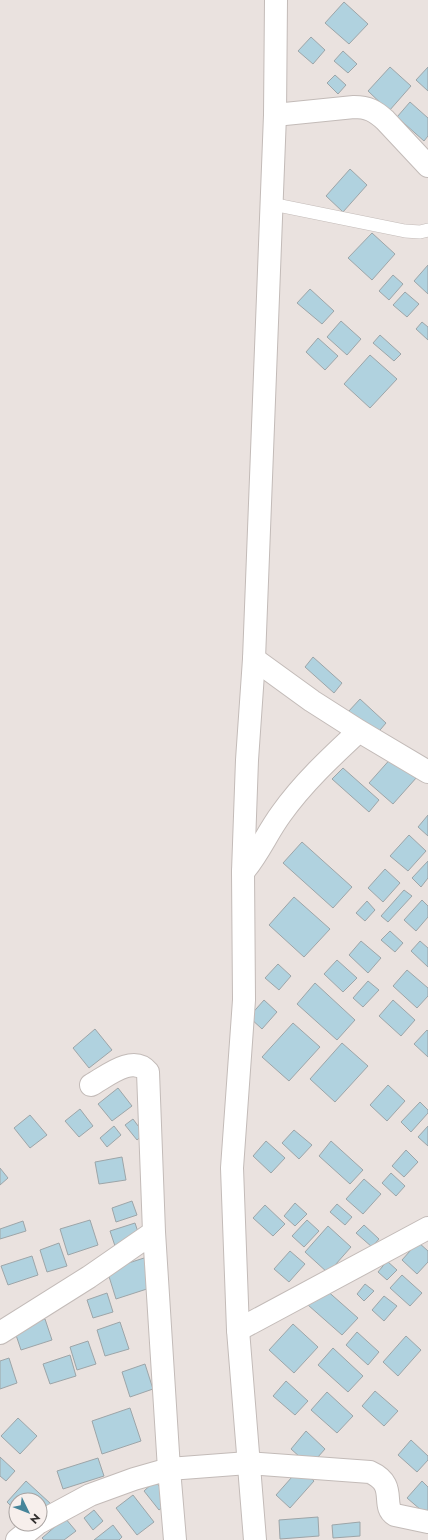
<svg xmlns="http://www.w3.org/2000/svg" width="428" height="1540" font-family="Jost,sans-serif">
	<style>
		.building { fill: #b0d2df; stroke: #9da5a8 }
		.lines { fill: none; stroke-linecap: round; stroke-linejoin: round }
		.service-casing { stroke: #c3bbb8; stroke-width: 14 }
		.minor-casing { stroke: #c3bbb8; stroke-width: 24 }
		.secondary-casing { stroke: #c3bbb8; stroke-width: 24 }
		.service { stroke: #fff; stroke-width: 13 }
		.minor { stroke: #fff; stroke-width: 22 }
		.secondary { stroke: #fff; stroke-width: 22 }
	</style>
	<rect width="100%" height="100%" fill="#eae2df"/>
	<path class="building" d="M344 2 368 24 349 44 325 23Z
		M311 37 325 50 313 64 298 51Z
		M343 51 357 64 348 73 334 61Z
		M390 67 411 86 389 111 368 91Z
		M428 67V91L416 80Z
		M335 75 346 85 338 94 327 83Z
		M410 102 428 118V136L424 141 397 117Z
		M350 169 367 185 343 212 326 196Z
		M372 233 395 254 372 280 348 258Z
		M428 265V294L414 281Z
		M393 275 403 284 389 300 379 291Z
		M310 289 334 311 322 324 297 303Z
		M405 292 419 304 407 317 393 305Z
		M341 321 361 339 347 355 327 337Z
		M422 322 428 327V340L416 329Z
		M380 335 401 354 394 361 373 343Z
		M318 338 338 356 325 370 306 352Z
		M370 355 397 379 370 408 344 384Z
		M313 657 342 683 334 693 305 667Z
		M360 699 386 723 375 736 348 712Z
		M393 756 417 777 393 804 369 783Z
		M343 768 379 800 369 812 332 779Z
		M428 815V836L418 827Z
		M409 835 426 851 408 871 390 856Z
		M302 842 352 887 333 908 283 863Z
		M428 861V878L421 887 412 878Z
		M385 869 400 883 383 902 368 888Z
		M404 890 412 896 388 922 381 916Z
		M294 897 330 929 304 957 269 925Z
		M422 900 428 906V917L416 931 404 920Z
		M367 901 375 910 365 921 356 913Z
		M390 931 403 943 395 952 381 940Z
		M361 941 381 958 368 973 349 955Z
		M420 941 428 948V967L411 951Z
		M337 960 357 978 343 992 324 974Z
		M278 964 291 976 279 990 265 978Z
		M407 970 428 988V996L417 1008 393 986Z
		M368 981 379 990 363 1007 353 998Z
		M315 983 355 1020 337 1040 297 1004Z
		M264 1000 277 1012 262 1029 249 1017Z
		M393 1000 415 1020 401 1036 379 1016Z
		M293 1023 320 1047 289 1081 262 1057Z
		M95 1029 112 1050 89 1068 73 1048Z
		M427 1030 428 1031V1057L414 1044Z
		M342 1043 368 1066 335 1102 310 1079Z
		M388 1085 405 1101 387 1121 370 1105Z
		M118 1088 132 1106 112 1121 98 1104Z
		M420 1102 428 1110V1113L411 1132 401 1122Z
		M80 1109 93 1126 79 1137 65 1121Z
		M30 1115 47 1135 30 1148 14 1128Z
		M133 1119 144 1134 137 1140 125 1125Z
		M114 1126 121 1135 107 1147 100 1138Z
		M428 1126V1146L418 1137Z
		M294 1130 312 1145 299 1159 282 1143Z
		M266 1141 285 1158 271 1173 253 1156Z
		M331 1141 363 1170 350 1184 319 1156Z
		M406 1150 418 1162 404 1177 392 1166Z
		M122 1157 126 1180 99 1184 95 1162Z
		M0 1168 8 1178 0 1185Z
		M391 1173 405 1186 396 1196 382 1183Z
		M364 1179 381 1194 363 1214 346 1199Z
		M132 1201 137 1215 116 1222 112 1208Z
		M295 1203 307 1214 295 1226 284 1216Z
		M337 1204 352 1217 345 1225 330 1212Z
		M265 1205 285 1224 273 1236 253 1218Z
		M90 1220 98 1245 68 1255 60 1229Z
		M307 1220 319 1231 304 1247 292 1236Z
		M23 1221 26 1231 0 1239V1229Z
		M135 1223 140 1238 115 1246 110 1231Z
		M364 1225 379 1239 372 1247 356 1233Z
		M328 1226 351 1247 328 1273 305 1252Z
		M418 1242 428 1251V1262L417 1274 402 1260Z
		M59 1243 67 1266 47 1272 40 1250Z
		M290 1251 305 1264 289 1282 274 1269Z
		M32 1256 38 1275 8 1285 1 1266Z
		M144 1258 153 1287 116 1299 107 1270Z
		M387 1261 397 1270 387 1280 378 1272Z
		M402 1275 422 1293 410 1306 390 1288Z
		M365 1284 374 1291 364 1301 357 1294Z
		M324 1288 358 1318 342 1335 308 1305Z
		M107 1293 113 1312 93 1318 87 1300Z
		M384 1296 397 1306 384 1321 372 1310Z
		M45 1319 52 1340 21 1350 14 1329Z
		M120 1322 129 1349 105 1356 97 1330Z
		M293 1324 318 1347 294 1373 269 1350Z
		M357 1332 379 1352 368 1365 346 1345Z
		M406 1336 421 1350 398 1376 383 1362Z
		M88 1341 96 1364 77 1370 70 1347Z
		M333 1348 363 1376 348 1392 318 1365Z
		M70 1355 76 1376 50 1384 43 1364Z
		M9 1358 17 1383 0 1389V1361Z
		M145 1364 153 1389 130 1397 122 1372Z
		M286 1381 308 1401 295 1415 273 1396Z
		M375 1391 398 1411 384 1426 362 1406Z
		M327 1392 353 1416 337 1433 311 1410Z
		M130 1408 141 1441 102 1454 92 1421Z
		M18 1418 37 1436 20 1454 1 1436Z
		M306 1431 325 1449 310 1466 291 1449Z
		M411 1440 428 1456V1460L417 1472 398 1455Z
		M0 1457 15 1471 6 1481 0 1476Z
		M98 1458 104 1476 63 1489 57 1471Z
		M300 1468 314 1481 290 1508 276 1495Z
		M26 1481 51 1504 40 1515V1500H16V1511L7 1502Z
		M155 1481 171 1501 159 1510 144 1491Z
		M422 1481 428 1487V1516L407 1498Z
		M133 1495 154 1522 137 1535 116 1508Z
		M94 1510 103 1521 93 1530 84 1518Z
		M318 1517 319 1536 280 1539 279 1520Z
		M65 1518 76 1531 64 1540H44L42 1538Z
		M360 1522V1536L333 1538 332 1525Z
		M113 1525 122 1537 119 1540H94Z"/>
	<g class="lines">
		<g class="service-casing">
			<path id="service" d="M272 204 405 231 420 232 428 230"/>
		</g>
		<g class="minor-casing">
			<path id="minor" d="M275 115 354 107C368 107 375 111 385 120L428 166
				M254 659 312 701 359 731 428 772
				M243 872C258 855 267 833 281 814 303 783 331 757 359 731
				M91 1085C107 1076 133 1054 148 1072L154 1232 169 1469 175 1540
				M238 1330 428 1228
				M0 1333 89 1277 154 1232
				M40 1522 90 1495 134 1479 169 1469 248 1463 370 1472C399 1485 380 1506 395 1515L428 1522
				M17 1540 37 1524"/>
		</g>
		<g class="secondary-casing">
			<path id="secondary" d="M255 1540 238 1330 232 1168 244 1000 243 872 247 760 254 659 275 115 276 0"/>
		</g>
		<use href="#service" class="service"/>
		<use href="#minor" class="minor"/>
		<use href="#secondary" class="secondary"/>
	</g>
	<g transform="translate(28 1512) rotate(133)"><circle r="19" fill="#f7efec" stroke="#a8a2a0"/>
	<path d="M0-3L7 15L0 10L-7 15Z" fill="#46859a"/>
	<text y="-6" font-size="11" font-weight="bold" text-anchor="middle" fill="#322f2e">N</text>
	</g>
</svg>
